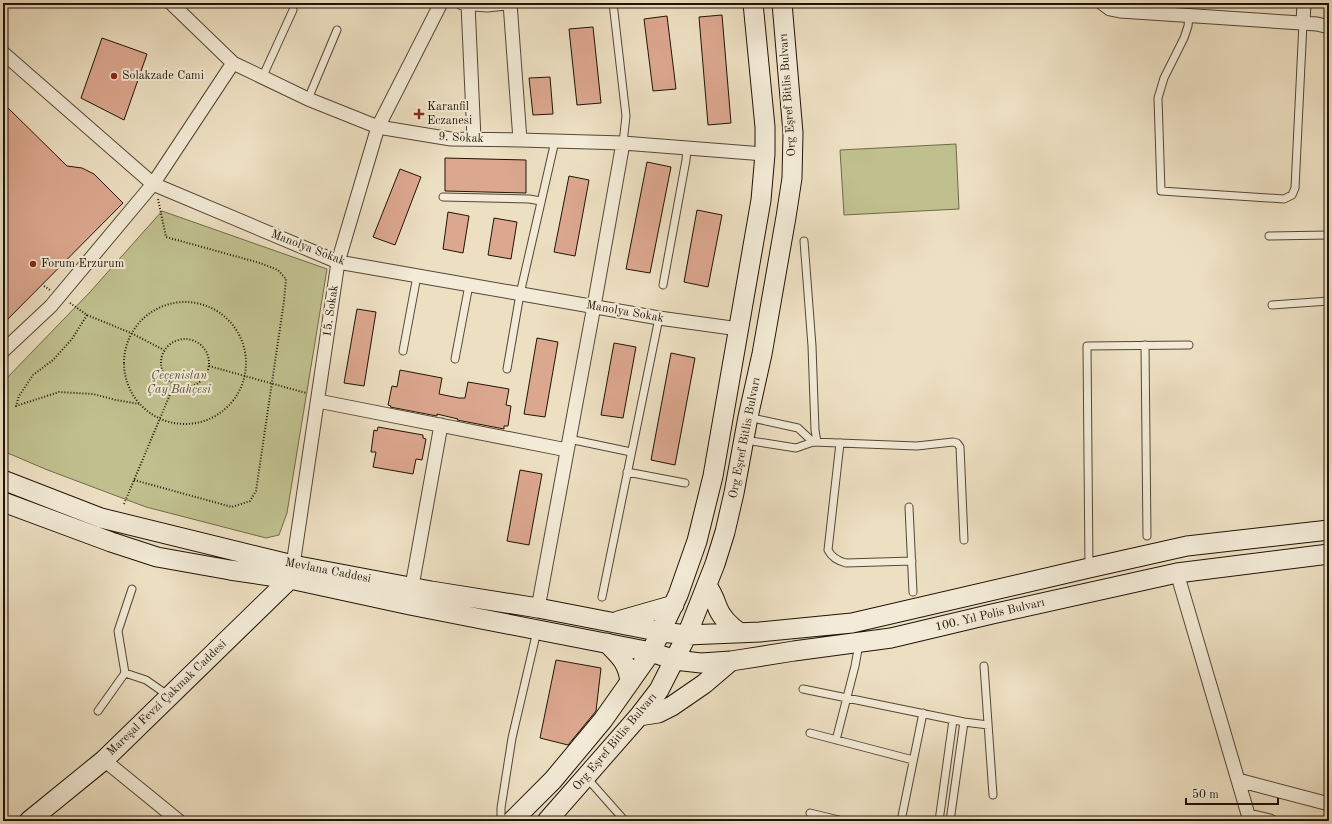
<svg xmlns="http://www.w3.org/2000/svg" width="1332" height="824" font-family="'Old Standard TT',serif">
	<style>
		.green { fill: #c0c08e; stroke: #706a4a }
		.building { fill: #dca78f; stroke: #211306 }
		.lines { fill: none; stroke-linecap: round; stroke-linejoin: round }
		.lane-casing { stroke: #544635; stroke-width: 9 }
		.street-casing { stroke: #544635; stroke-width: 15 }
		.secondary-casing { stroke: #211306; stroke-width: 21 }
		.path { stroke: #211306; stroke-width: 2; stroke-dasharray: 1 2; stroke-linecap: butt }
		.lane { stroke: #f3ebd7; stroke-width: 7 }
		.street { stroke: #f3ebd7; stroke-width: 13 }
		.secondary { stroke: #f3ebd7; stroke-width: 19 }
		.poi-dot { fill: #8f2418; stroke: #f3ebd7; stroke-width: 1.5 }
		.labels { text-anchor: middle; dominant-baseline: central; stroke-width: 4; stroke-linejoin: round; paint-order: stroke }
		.poi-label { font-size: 12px; fill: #211306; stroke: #f3ebd7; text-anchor: start }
		.street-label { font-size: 12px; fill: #211306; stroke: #f3ebd7 }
		.park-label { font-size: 12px; font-style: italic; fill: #595036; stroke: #f3ebd7 }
	</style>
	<rect width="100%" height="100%" fill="#ede0c2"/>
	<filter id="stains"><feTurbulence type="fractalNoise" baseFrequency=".005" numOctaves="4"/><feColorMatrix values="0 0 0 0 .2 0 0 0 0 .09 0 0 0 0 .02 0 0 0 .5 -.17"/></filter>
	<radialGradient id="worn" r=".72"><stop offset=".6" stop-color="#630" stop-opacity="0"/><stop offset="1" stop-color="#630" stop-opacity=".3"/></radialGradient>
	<path class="green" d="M956 144 959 209 844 215 840 150Z
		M162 211 327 269 287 513 279 535 266 538 146 507 45 469 3 451V382L90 292Z"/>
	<path class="building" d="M722 15 731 123 708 125 699 17Z
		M667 16 676 89 653 91 644 19Z
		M593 27 601 103 577 105 569 29Z
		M102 38 147 54 124 120 81 98Z
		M550 77 553 114 533 115 529 78Z
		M3 103 67 166 82 168 94 174 123 203 3 324Z
		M445 158 526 160V193L445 191Z
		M647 162 671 167 650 273 626 269Z
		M400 169 421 177 395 245 373 237Z
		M569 176 589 180 575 256 554 252Z
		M697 210 722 215 708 287 684 282Z
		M448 212 469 216 463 253 443 249Z
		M494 218 517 222 511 259 488 255Z
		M357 309 376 312 364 386 344 383Z
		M537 338 558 342 545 417 524 414Z
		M614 343 636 347 623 418 601 415Z
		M671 353 695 358 675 465 651 460Z
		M400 370 442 378 439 394 459 398H465L468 382 509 389 506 405 511 406 508 426H504V429L457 420 458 419 437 414V416L390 407 391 406 388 405 392 386 397 387Z
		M378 427 423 435V438L426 439 422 460 416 459 413 474 373 467 376 452H371L374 430 377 431Z
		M520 470 542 474 529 545 507 541Z
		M556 660 601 668 596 711 568 745 540 738Z"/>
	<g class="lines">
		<g class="lane-casing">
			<path id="lane" d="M613 3 626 116 623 143
				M1189 16 1188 26 1184 38 1164 78 1158 98 1161 191 1284 199 1292 195 1295 188 1303 23
				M262 78 293 10
				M308 99 337 30
				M443 197 529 199 541 201
				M1269 236 1329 235
				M804 241 812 346 815 430 817 442
				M663 285 686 160 687 148
				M1272 305 1329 301
				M1145 345 1147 536
				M403 351 417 276
				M455 359 469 285
				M507 369 520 294 555 141
				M748 417 798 428 813 442
				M569 439 631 452
				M745 440 796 448 813 442 917 446 953 442 957 443 960 447 964 540
				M840 443 828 550C832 558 838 561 846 563L912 561
				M627 472 685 483
				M909 507 913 592
				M1089 568 1087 346 1189 345
				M602 597 659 318
				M984 666 993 795
				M125 673 146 680 169 696
				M803 689 964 722 988 725
				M98 711 125 673 118 631 132 589
				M810 733 913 760
				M836 740 855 666 859 644
				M586 777 625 821
				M810 813 843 821
				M501 821V808L512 738 537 631
				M901 821 923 713
				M939 821 953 720
				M950 821 964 722"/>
		</g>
		<g class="street-casing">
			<path id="street" d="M171 3 233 63 308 99 378 127 451 139 520 140 623 143 765 154
				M462 3 487 5 506 3
				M510 3 520 140
				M1102 3 1110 9 1120 11 1317 24 1329 27
				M468 4 474 139
				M1303 23 1304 3
				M3 53 153 184 338 262 659 318 739 329
				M3 351 51 306 153 184 233 63
				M318 401 567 450
				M293 565 338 262 378 127 441 3
				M1177 573 1250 821
				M412 586 441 425
				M538 608 594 306 623 143
				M104 760 179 821
				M1238 780 1329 804
				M1249 816 1270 821"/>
		</g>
		<g class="secondary-casing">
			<path id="secondary" d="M3 480 101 518 293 565 431 591 538 608 662 632 687 635 760 632 852 623 1089 568 1187 546 1329 530
				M3 502 111 542 157 557 230 570 290 579 410 605 651 652 675 660 701 663 731 661 794 651 891 638 992 614 1177 573 1329 554
				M707 586C712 592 714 598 717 606 721 618 730 626 740 633
				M618 621 674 605
				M607 643C620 656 628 663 630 682
				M639 716 658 713 672 706 704 684 731 661
				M29 821 104 760 290 579 292 570
				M512 821 553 780 603 720 651 652 678 595 697 541 713 476 761 200 765 154V127L753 3
				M547 821 639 716 659 690 687 635 715 564 725 532 734 493 748 417 762 354 786 217 792 178 793 133 782 3"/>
		</g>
		<path class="path" d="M44 286 50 290
			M124 363a61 61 0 1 1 122 0a61 61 0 1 1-122 0Z
			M70 303 87 315 131 333 164 350
			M87 315 72 339 53 360 33 375 19 396 16 406 59 392 93 394 116 400 139 404
			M161 363a24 24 0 1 1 48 0a24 24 0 1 1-48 0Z
			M209 366 306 393
			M134 480 232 507 250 501 256 491 284 301 286 279 278 270 260 263 166 237 158 199
			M124 504 174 385"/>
		<use href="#lane" class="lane"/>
		<use href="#street" class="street"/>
		<use href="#secondary" class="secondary"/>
	</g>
	<g class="poi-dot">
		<circle cx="114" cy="76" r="4"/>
		<path d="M417 108h4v4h4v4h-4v4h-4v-4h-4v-4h4z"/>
		<circle cx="33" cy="264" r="4"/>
	</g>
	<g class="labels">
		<g class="poi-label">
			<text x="122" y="76">Solakzade Cami</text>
			<text x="427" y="107">Karanfil<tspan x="427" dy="14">Eczanesi</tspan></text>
			<text x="41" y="264">Forum Erzurum</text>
		</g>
		<g class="street-label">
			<text transform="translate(788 95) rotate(-94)">Org Eşref Bitlis Bulvarı</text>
			<text transform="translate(461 138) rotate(3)">9. Sokak</text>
			<text transform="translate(308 248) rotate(21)">Manolya Sokak</text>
			<text transform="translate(331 311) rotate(-82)">15. Sokak</text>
			<text transform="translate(625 312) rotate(10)">Manolya Sokak</text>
			<text transform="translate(745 438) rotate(-79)">Org Eşref Bitlis Bulvarı</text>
			<text transform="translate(328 571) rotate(11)">Mevlana Caddesi</text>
			<text transform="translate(990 615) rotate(-13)">100. Yıl Polis Bulvarı</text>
			<text transform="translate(167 698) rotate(-44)">Mareşal Fevzi Çakmak Caddesi</text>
			<text transform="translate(615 742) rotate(-50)">Org Eşref Bitlis Bulvarı</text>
		</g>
		<g class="park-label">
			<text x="179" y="376">Çeçenistan<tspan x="179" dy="14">Çay Bahçesi</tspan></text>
		</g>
	</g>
	<rect width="1332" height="824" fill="none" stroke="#ede0c2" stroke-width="16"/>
	<rect x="4" y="4" width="1324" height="816" fill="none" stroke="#211306" stroke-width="2"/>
	<rect x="8" y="8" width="1316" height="808" fill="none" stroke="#211306"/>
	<path d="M1186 798v6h92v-6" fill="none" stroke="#211306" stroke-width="2"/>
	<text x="1192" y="798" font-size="12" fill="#211306" stroke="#f3ebd7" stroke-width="3" paint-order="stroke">50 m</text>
	<rect width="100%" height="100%" filter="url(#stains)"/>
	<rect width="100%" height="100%" fill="url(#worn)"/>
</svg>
